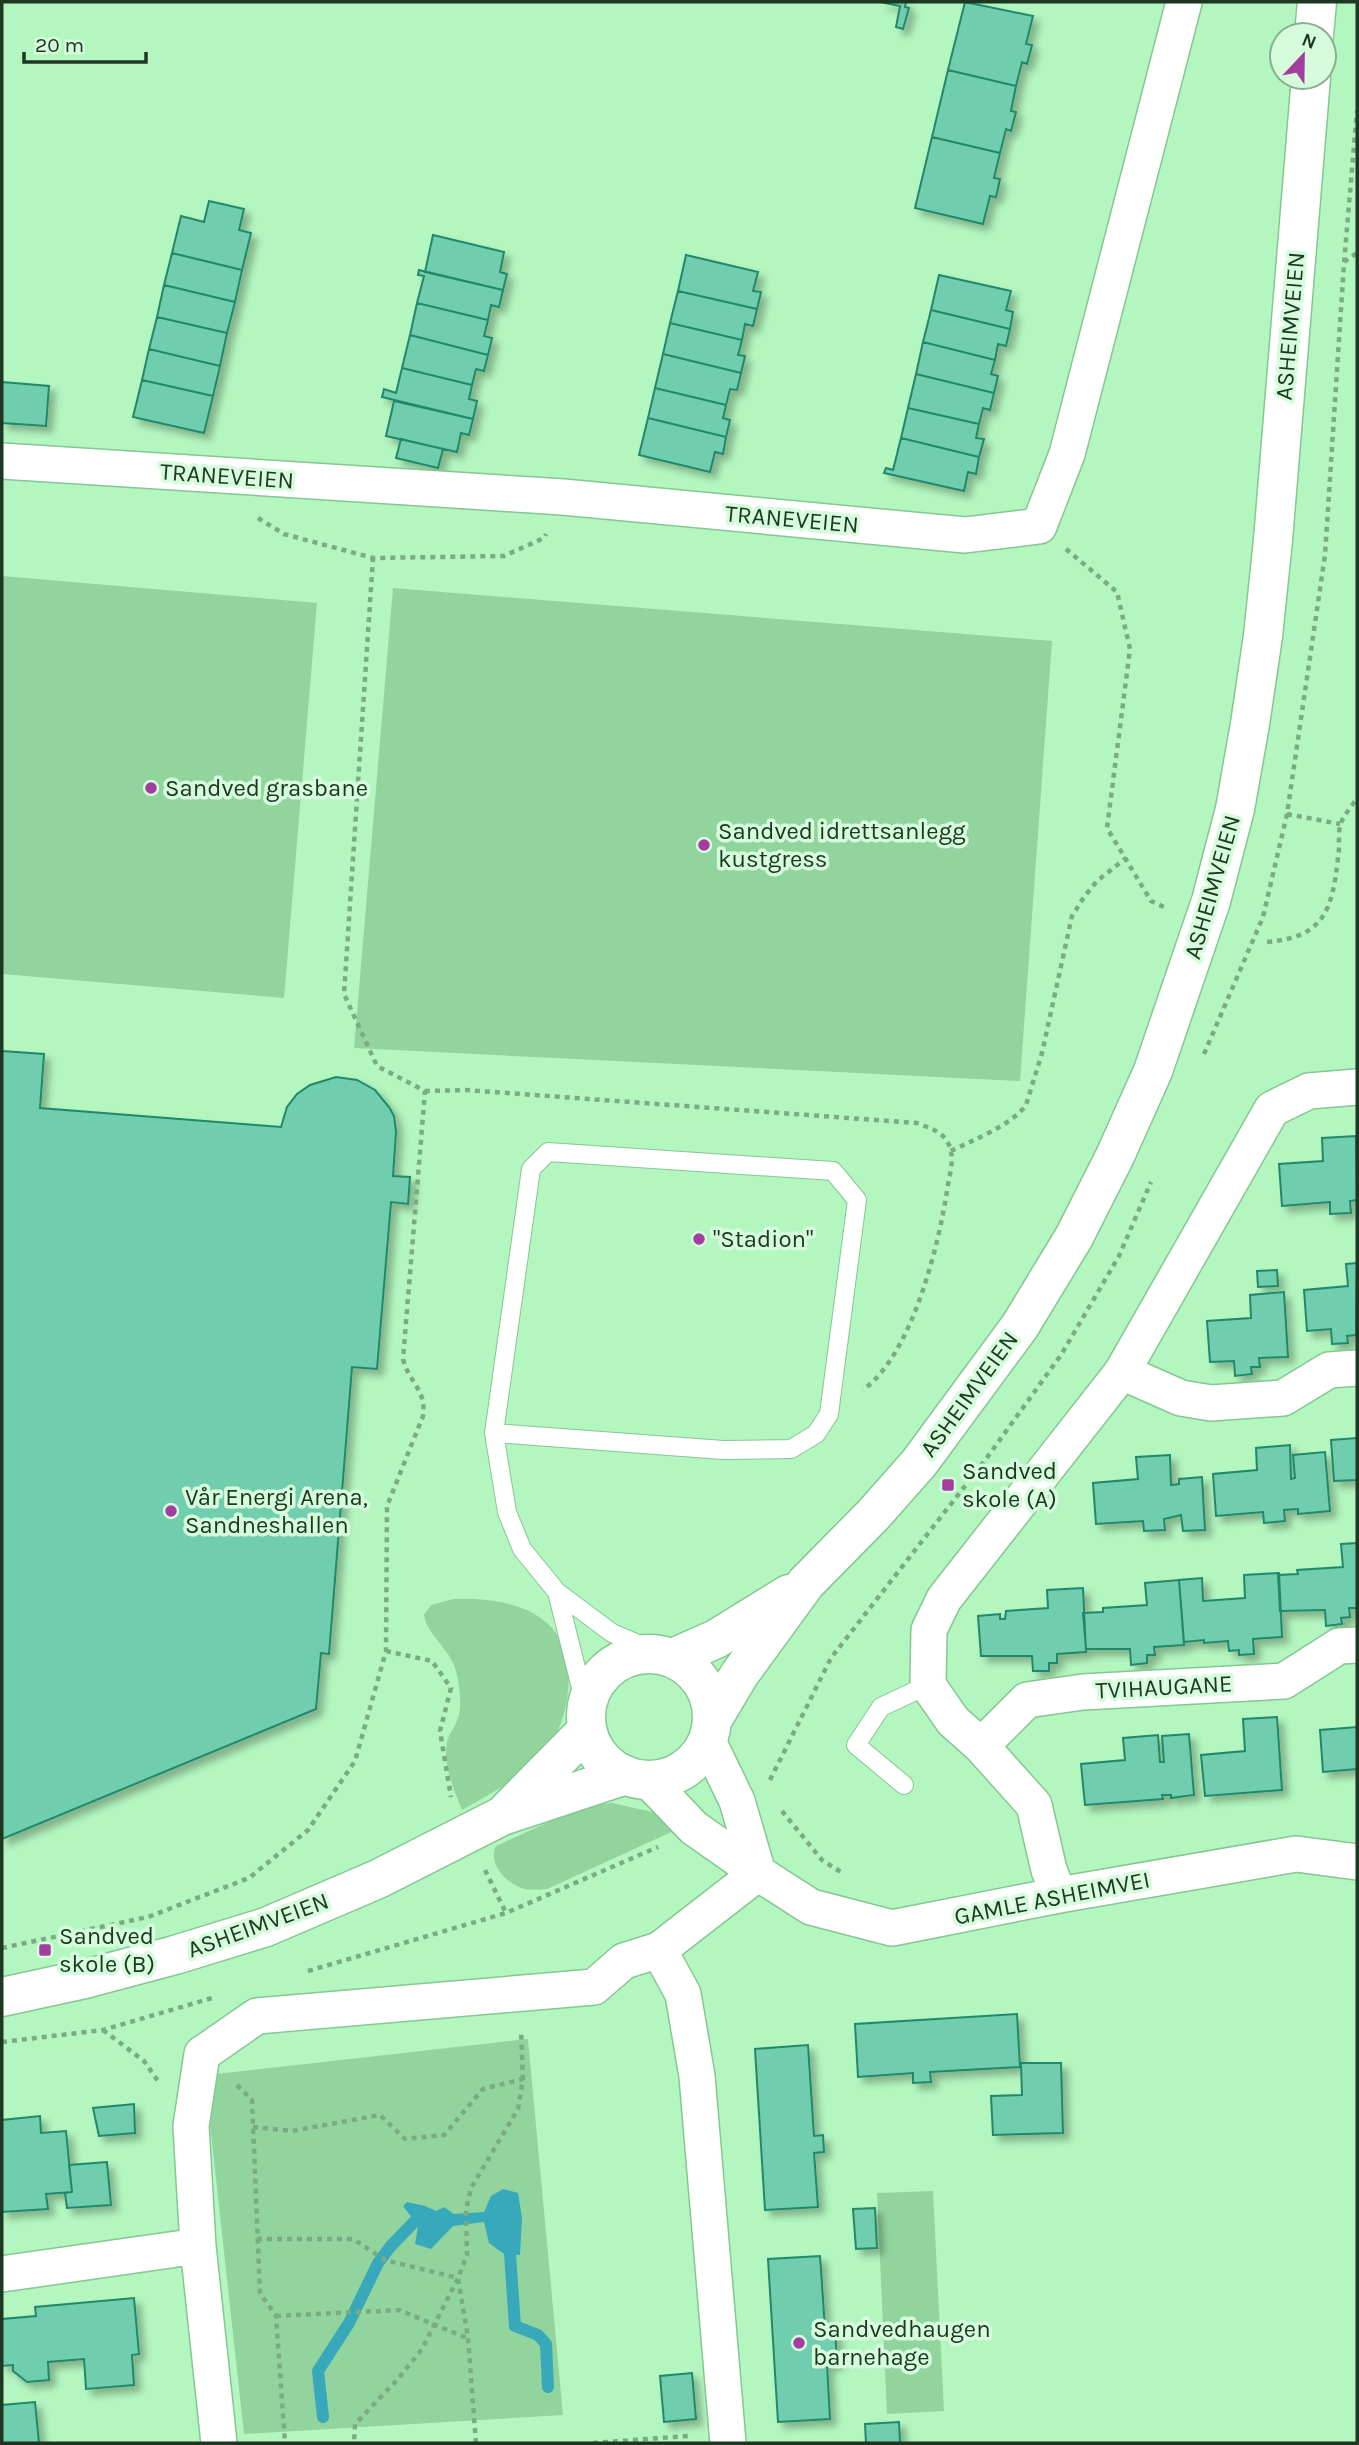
<svg xmlns="http://www.w3.org/2000/svg" width="1359" height="2445" font-family="Karla,sans-serif">
	<style>
		.green { fill: #92d49e }
		.water { fill: #38a9ba }
		.lines { fill: none; stroke-linecap: round; stroke-linejoin: round }
		.stream { stroke: #38a9ba; stroke-width: 12 }
		.building { fill: #70cdad; stroke: #23886b; stroke-width: 2; filter: url(#shadow) }
		.lane-casing { stroke: #85c791; stroke-width: 20 }
		.street-casing { stroke: #85c791; stroke-width: 38 }
		.secondary-casing { stroke: #85c791; stroke-width: 41 }
		.path { stroke: #79ac82; stroke-width: 4.5; stroke-dasharray: 5 5; stroke-linecap: butt }
		.lane { stroke: #fff; stroke-width: 18 }
		.street { stroke: #fff; stroke-width: 35 }
		.secondary { stroke: #fff; stroke-width: 38 }
		.poi-dot { fill: #a43da0; stroke: #d5fcdb; stroke-width: 2.5 }
		.labels { text-anchor: middle; dominant-baseline: central; stroke-width: 7; stroke-linejoin: round; paint-order: stroke }
		.street-label { font-size: 24px; fill: #1d3722; stroke: #d5fcdb }
		.poi-label { font-size: 24px; fill: #1d3722; stroke: #d5fcdb; text-anchor: start }
	</style>
	<defs>
		<filter id="shadow"><feDropShadow dx="6" dy="6" stdDeviation="3.5" flood-color="#0004"/></filter>
	</defs>
	<rect width="100%" height="100%" fill="#b3f6bf"/>
	<path class="green" d="M2 576 317 603 284 998 2 974Z
		M393 588 1052 641 1020 1081 354 1048Z
		M454 1599C518 1597 576 1616 568 1691 566 1708 562 1727 551 1742 528 1774 496 1791 462 1810 454 1790 443 1765 447 1743 448 1735 453 1730 456 1723 463 1709 460 1690 457 1675 452 1649 427 1636 424 1615L431 1605Z
		M612 1803 657 1813 680 1828 547 1889C540 1890 532 1890 524 1889 507 1884 487 1864 496 1846L582 1807Z
		M528 2039 563 2415 244 2434 208 2106 216 2074Z
		M933 2191 944 2411 887 2414 877 2193Z"/>
	<path class="water" d="M503 2189 518 2193 522 2218 520 2255 504 2254 489 2243 484 2222 453 2226 431 2249 415 2244 418 2226 403 2206 407 2202 425 2206 436 2211 444 2207 454 2214 484 2212 491 2196Z"/>
	<g class="lines">
		<path class="stream" d="M510 2254 515 2326 538 2335 546 2344 548 2387
			M323 2417 318 2371 349 2323 378 2263 390 2247 415 2221"/>
	</g>
	<path class="building" d="M880 2H906L905 7 909 8 903 29 896 27 900 6Z
		M965 2 1033 16 1026 44 1032 45 1027 64 1022 62 1016 86 948 70Z
		M948 70 1016 86 1011 111 1016 112 1011 131 1006 129 1000 153 932 137Z
		M932 137 1000 153 994 178 1000 179 996 197 990 196 983 224 915 208Z
		M209 201 244 209 239 230 251 233 242 270 172 253 181 216 204 222Z
		M433 235 504 252 500 272 507 274 503 290 425 272Z
		M172 253 242 270 235 302 164 285Z
		M686 255 758 272 753 291 761 292 757 309 678 291Z
		M419 270 503 290 499 307 491 305 488 320 417 303 424 276 418 275Z
		M939 275 1011 291 1006 310 1013 312 1010 329 931 310Z
		M164 285 235 302 227 333 157 317Z
		M678 291 757 309 753 326 745 324 742 340 670 323Z
		M417 303 488 320 484 336 492 338 488 355 410 335Z
		M931 310 1010 329 1006 346 998 344 995 360 923 342Z
		M157 317 227 333 220 366 149 349Z
		M670 323 742 340 738 355 745 356 741 373 663 354Z
		M410 335 488 355 484 371 476 369 472 385 402 368Z
		M923 342 995 360 991 374 998 376 994 393 916 374Z
		M149 349 220 366 213 396 142 380Z
		M663 354 741 373 737 390 730 389 726 405 655 388Z
		M402 368 472 385 469 399 477 401 473 419 382 397 384 389 396 393Z
		M916 374 994 393 990 410 983 408 979 424 908 408Z
		M142 380 213 396 204 433 133 417Z
		M2 382 49 386 46 426 2 423Z
		M655 388 726 405 723 418 730 420 726 437 648 418Z
		M394 401 473 419 469 435 461 433 457 452 386 436Z
		M908 408 979 424 976 438 984 439 979 457 901 438Z
		M648 418 726 437 723 454 715 452 710 472 639 455Z
		M901 438 979 457 976 474 968 472 964 491 884 473 886 468 893 470Z
		M401 439 443 449 438 468 396 458Z
		M2 1051 44 1054 40 1108 281 1127 287 1107 297 1094 310 1085 336 1077 357 1080 375 1090 389 1107 394 1116 396 1132 393 1176 410 1177 408 1204 391 1202 377 1369 352 1367 329 1654 321 1653 316 1709 2 1839Z
		M1356 1136 1357 1200 1350 1201 1351 1213 1330 1214V1202L1282 1206 1279 1164 1323 1161 1322 1138Z
		M1357 1263 1356 1335 1347 1336 1348 1343 1332 1344 1331 1329 1307 1331 1304 1290 1348 1286 1346 1264Z
		M1277 1270 1278 1286 1258 1287 1257 1271Z
		M1284 1292 1288 1357 1259 1358 1260 1367H1251L1252 1374 1235 1376 1234 1361 1210 1362 1207 1321 1251 1318 1250 1295Z
		M1357 1438V1480L1334 1481 1331 1440Z
		M1290 1445 1291 1479 1295 1478 1293 1455 1325 1452 1330 1511 1298 1514V1509L1284 1510 1285 1521 1264 1523 1263 1512 1216 1516 1213 1474 1257 1470 1256 1448Z
		M1170 1455 1171 1485 1179 1484V1479L1202 1477 1205 1530 1183 1531 1181 1515 1164 1519 1165 1530 1144 1531 1143 1521 1096 1524 1093 1483 1138 1479 1136 1457Z
		M1357 1543V1608H1349L1350 1617 1341 1618 1342 1624 1326 1626 1325 1610 1280 1611 1278 1575 1298 1574 1297 1570 1343 1567 1341 1544Z
		M1279 1573 1282 1637 1253 1639 1254 1654 1239 1655V1650L1229 1651 1228 1641 1204 1643V1640L1184 1642 1179 1580 1202 1578 1203 1601 1245 1598 1244 1575Z
		M1179 1580 1184 1645 1154 1647 1155 1655H1147V1663L1131 1665 1130 1649H1086L1083 1613 1103 1612V1608L1147 1605 1145 1583Z
		M1083 1588 1086 1652 1057 1654V1663H1049V1671H1033L1032 1656H981L978 1616 1000 1614V1619H1005L1006 1611 1048 1608 1047 1590Z
		M1277 1717 1282 1790 1205 1796 1201 1755 1245 1751 1243 1719Z
		M1357 1727V1769L1323 1772 1320 1730Z
		M1189 1734 1194 1795 1171 1798V1795H1162L1163 1799 1085 1805 1081 1764 1125 1760 1123 1738 1158 1735 1160 1762H1164L1162 1736Z
		M1017 2014 1020 2067 930 2072 931 2082 913 2083V2073L858 2077 855 2024Z
		M808 2045 814 2136 823 2135 824 2152 814 2153 818 2207 765 2210 755 2049Z
		M1021 2063H1061L1063 2133 993 2135 991 2096 1022 2095Z
		M134 2104 135 2133 99 2136 93 2108Z
		M40 2116 41 2133 66 2131 72 2192 46 2194 48 2209 2 2212V2120Z
		M107 2162 111 2205 67 2208 65 2193 72 2192 69 2165Z
		M875 2208 877 2248 856 2249 853 2209Z
		M820 2256 825 2328H835L837 2363 827 2364 830 2419 778 2422 768 2259Z
		M134 2298 139 2354 132 2355 134 2385 86 2389 84 2359 48 2362 49 2380 27 2382 13 2371V2365L2 2366V2319L36 2316 35 2307Z
		M692 2373 696 2419 664 2422 660 2376Z
		M35 2402 39 2443H2V2405Z
		M899 2422 900 2443H866L865 2424Z"/>
	<g class="lines">
		<g class="lane-casing">
			<path id="lane" d="M494 1433 723 1450 791 1449 816 1434 829 1414 857 1200 833 1171 548 1152 531 1169 494 1433 507 1512 522 1549 557 1592 612 1633 661 1654
				M557 1592 586 1708
				M904 1785 856 1745 881 1707 928 1685"/>
		</g>
		<g class="street-casing">
			<path id="street" d="M2 461 563 497 965 535 1039 526 1067 454 1184 2
				M1122 1372 1181 1398 1211 1403 1283 1398 1329 1370 1357 1368
				M708 1741 737 1801 758 1873
				M981 1746 1027 1700 1083 1692 1284 1681 1339 1646 1357 1645
				M649 1781 694 1828 758 1873 811 1907 892 1928 1059 1895 1296 1854 1357 1862
				M1059 1895 1049 1870 1034 1805 981 1746 953 1721 928 1685 929 1630 944 1599 1122 1372 1272 1109 1309 1091 1357 1087
				M659 1950 683 1994 697 2076 728 2443
				M2 2274 198 2246
				M219 2443 198 2246 191 2126 202 2054 257 2016 594 1987 624 1961 659 1950 758 1873"/>
		</g>
		<g class="secondary-casing">
			<path id="secondary" d="M1314 35 1317 2
				M586 1717a63 63 0 1 1 126 0a63 63 0 1 1-126 0Z
				M673 1658 716 1639 789 1594
				M713 1719 739 1675 806 1583 873 1515 919 1463 1020 1326 1074 1237 1115 1156 1153 1071 1211 901 1235 809 1250 724 1263 636 1273 540 1311 77
				M507 1811 587 1730
				M2 1997 85 1979 175 1955 266 1927 378 1879 502 1816 626 1775"/>
		</g>
		<path class="path" d="M1344 262 1357 253
			M258 518 284 534 373 558 504 556 544 538 546 534
			M1066 549 1117 592 1130 649 1107 828 1151 901 1166 908
			M1287 814 1340 824
			M1267 942C1324 937 1332 911 1338 858 1340 848 1338 836 1340 826 1342 817 1352 806 1357 798
			M1204 1054 1263 917 1287 814 1325 555 1344 263 1357 111
			M425 1091 466 1090 917 1123C929 1128 942 1131 948 1143 956 1157 949 1176 947 1191 938 1248 912 1354 863 1390
			M951 1151C973 1140 1012 1125 1026 1105L1042 1053 1072 916 1084 897 1097 881 1126 858
			M386 1651 432 1661 451 1688 440 1731 451 1797
			M770 1780 831 1658 986 1459 1061 1355 1119 1256 1151 1182
			M782 1811 822 1860 844 1874
			M485 1870 506 1913
			M2 1948 148 1917 249 1878 308 1830 355 1761 386 1651 387 1506 423 1416C427 1390 409 1383 403 1359L425 1091 377 1066 344 994 373 558
			M308 1971 506 1913 658 1847
			M103 2030 144 2061 158 2081
			M2 2042 103 2030 212 1998
			M237 2085 252 2100 260 2293 276 2316 285 2443
			M253 2127 292 2131 380 2115 405 2139 444 2135 483 2089 523 2079
			M257 2239H353L385 2260 458 2278 422 2349 398 2379 355 2424 354 2443
			M276 2316 399 2310 467 2338
			M476 2443 468 2338 458 2278 467 2255 466 2210 471 2188 518 2109 523 2079 521 2030
			M593 2443 688 2436"/>
		<use href="#lane" class="lane"/>
		<use href="#street" class="street"/>
		<use href="#secondary" class="secondary"/>
	</g>
	<g class="poi-dot">
		<circle cx="151" cy="788" r="7"/>
		<circle cx="704" cy="845" r="7"/>
		<circle cx="699" cy="1239" r="7"/>
		<rect x="941" y="1478" width="14" height="14" rx="3.5"/>
		<circle cx="171" cy="1511" r="7"/>
		<rect x="38" y="1943" width="14" height="14" rx="3.5"/>
		<circle cx="799" cy="2343" r="7"/>
	</g>
	<g class="labels">
		<g class="street-label">
			<text transform="translate(1290 326) rotate(-85)">ASHEIMVEIEN</text>
			<text transform="translate(227 476) rotate(4)">TRANEVEIEN</text>
			<text transform="translate(792 519) rotate(5)">TRANEVEIEN</text>
			<text transform="translate(1212 887) rotate(-74)">ASHEIMVEIEN</text>
			<text transform="translate(969 1394) rotate(-54)">ASHEIMVEIEN</text>
			<text transform="translate(1164 1687) rotate(-3)">TVIHAUGANE</text>
			<text transform="translate(1052 1898) rotate(-11)">GAMLE ASHEIMVEI</text>
			<text transform="translate(258 1925) rotate(-20)">ASHEIMVEIEN</text>
		</g>
		<g class="poi-label">
			<text x="165" y="788">Sandved grasbane</text>
			<text x="718" y="831">Sandved idrettsanlegg<tspan x="718" dy="28">kustgress</tspan></text>
			<text x="713" y="1239">"Stadion"</text>
			<text x="962" y="1471">Sandved<tspan x="962" dy="28">skole (A)</tspan></text>
			<text x="185" y="1497">Vår Energi Arena,<tspan x="185" dy="28">Sandneshallen</tspan></text>
			<text x="59" y="1936">Sandved<tspan x="59" dy="28">skole (B)</tspan></text>
			<text x="813" y="2329">Sandvedhaugen<tspan x="813" dy="28">barnehage</tspan></text>
		</g>
	</g>
	<rect width="1359" height="2445" fill="none" stroke="#1d3722" stroke-width="7"/>
	<g transform="translate(1303 56) rotate(22)"><circle r="33" fill="#d5fcdb" stroke="#8bad91" stroke-width="2"/>
	<path d="M0-5L12 26L0 18L-12 26Z" fill="#a43da0"/>
	<text y="-10" font-size="19" font-weight="bold" text-anchor="middle" fill="#1d3722">N</text>
	</g>
	<path d="M24 52v10h122v-10" fill="none" stroke="#1d3722" stroke-width="3.5"/>
	<text x="35" y="52" font-size="21" fill="#1d3722" stroke="#d5fcdb" stroke-width="5" paint-order="stroke">20 m</text>
</svg>
